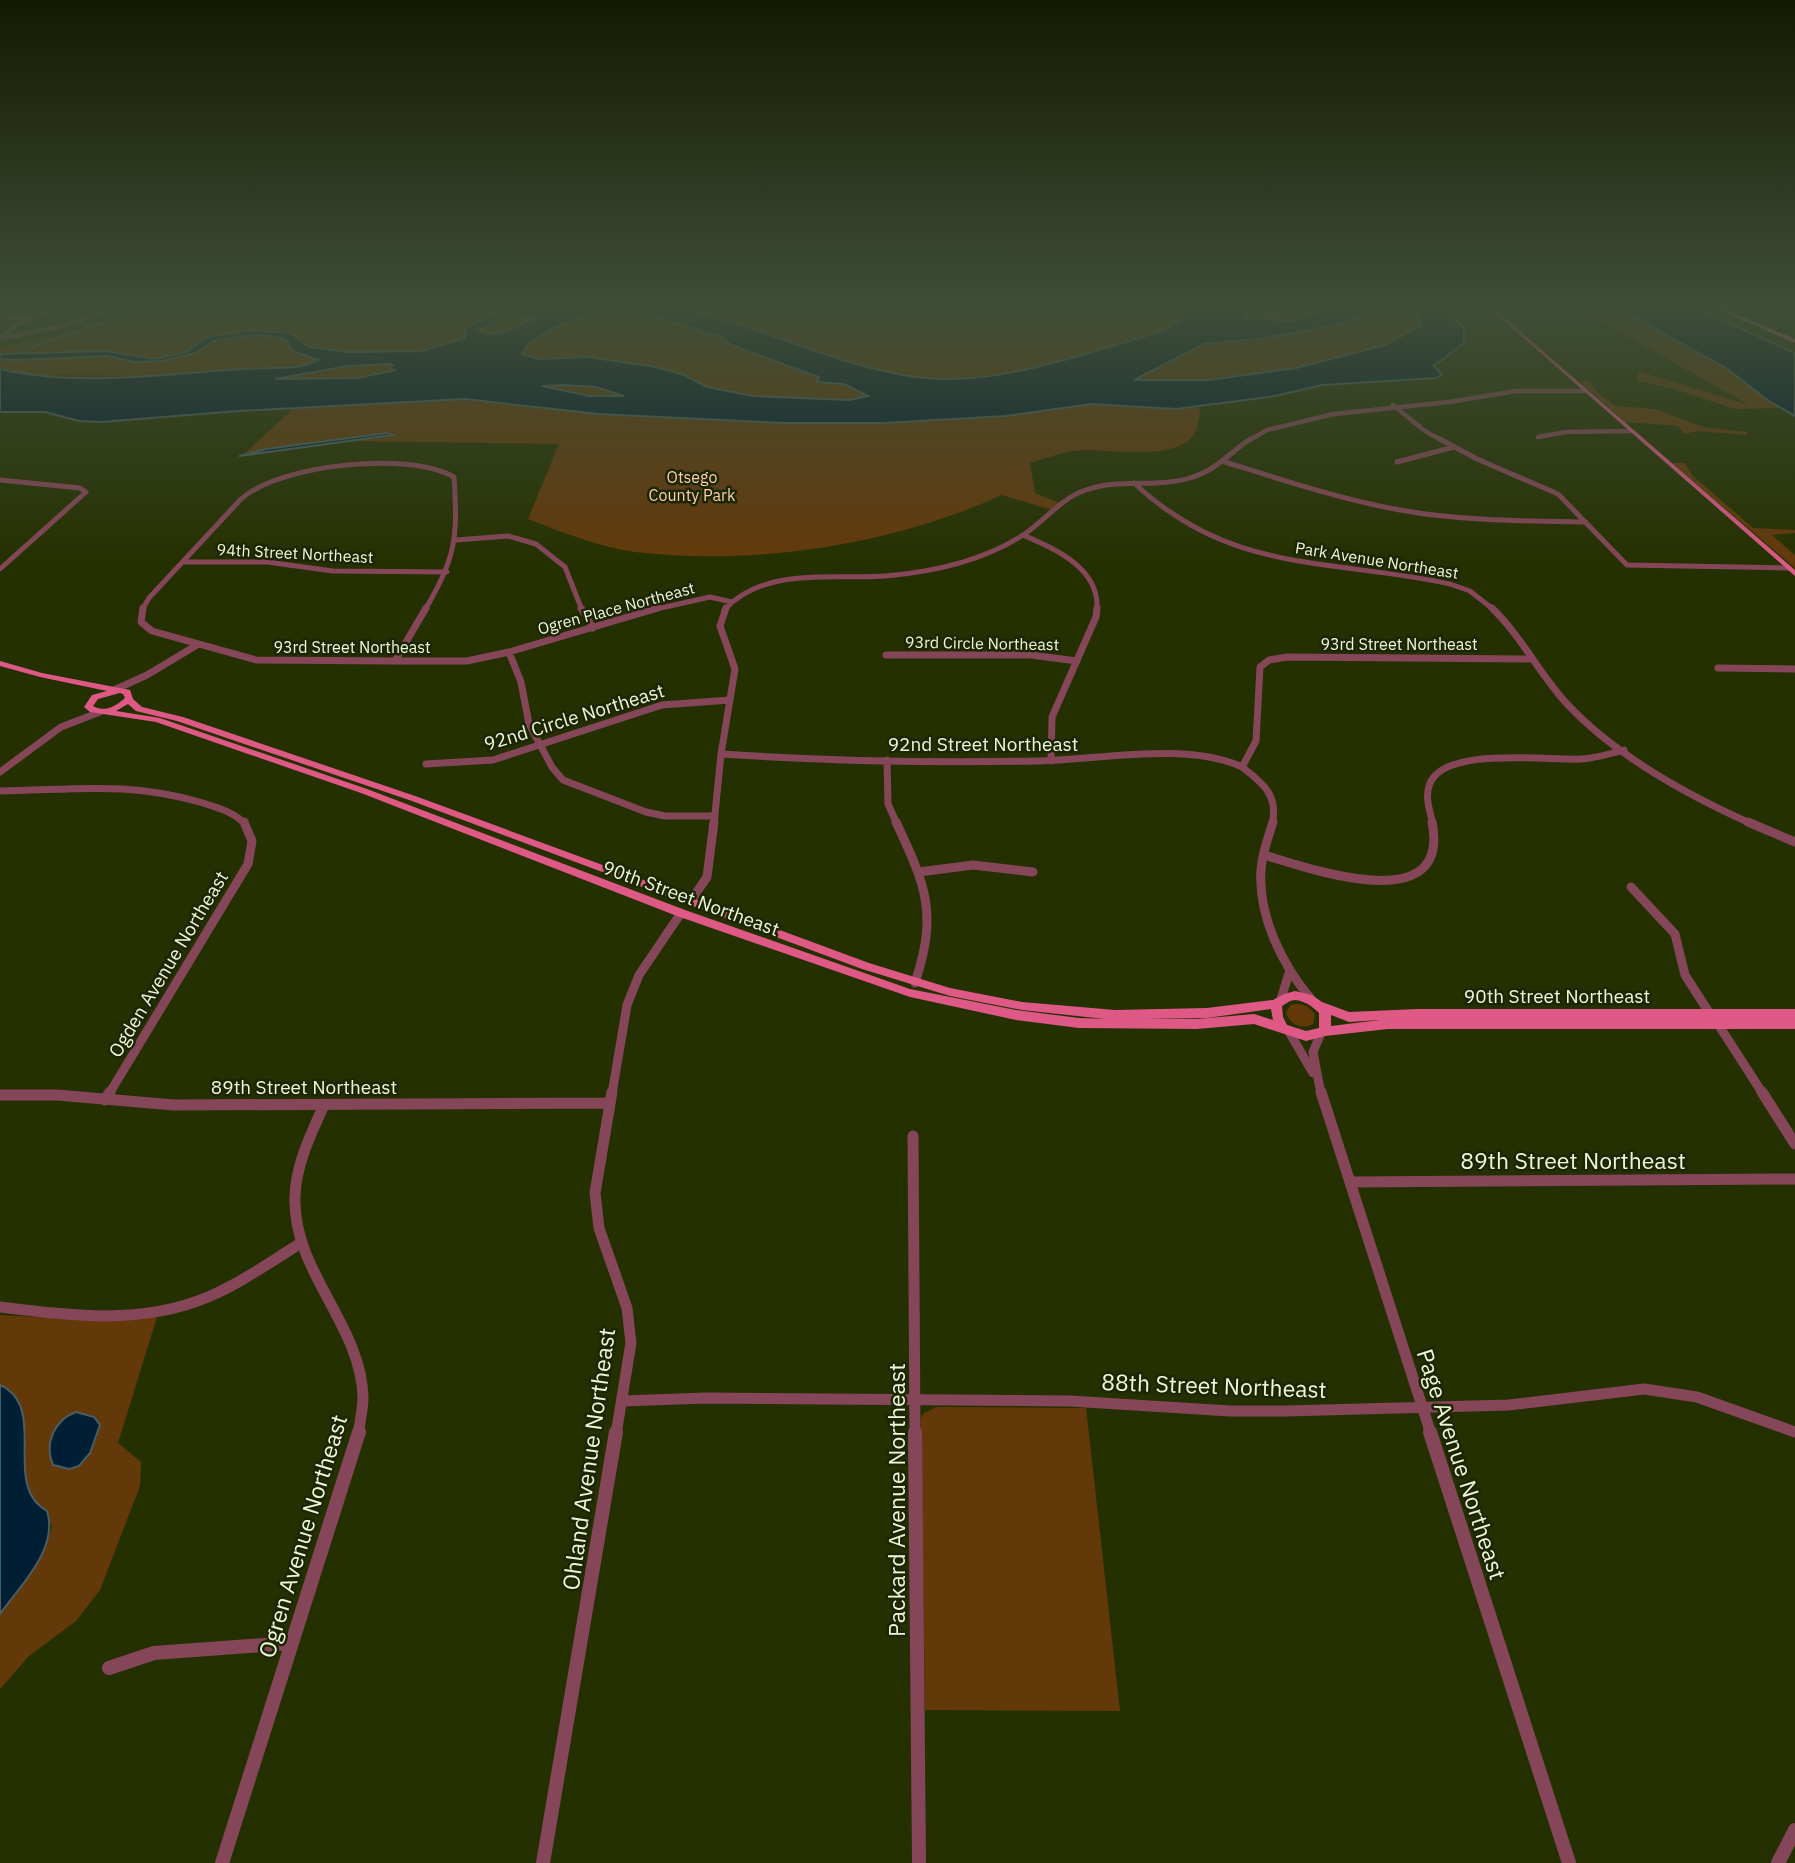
<svg xmlns="http://www.w3.org/2000/svg" width="1795" height="1863" font-family="'IBM Plex Sans',sans-serif">
	<style>
		.green { fill: #64390a; fill-rule: evenodd }
		.water { fill: #001e34; stroke: #475f65; stroke-width: 2; fill-rule: evenodd }
		.lines { fill: none; stroke-linecap: round; stroke-linejoin: round }
		.stream { stroke: #475f65; stroke-width: 2 }
		.minor-far5 { stroke: #864659; stroke-width: 4.5 }
		.minor-far4 { stroke: #864659; stroke-width: 5 }
		.minor-far3 { stroke: #864659; stroke-width: 7 }
		.minor-far2 { stroke: #864659; stroke-width: 9 }
		.minor-far1 { stroke: #864659; stroke-width: 11 }
		.minor { stroke: #864659; stroke-width: 14 }
		.major { fill: #de5986; fill-rule: evenodd }
		.highway { fill: #f17299; fill-rule: evenodd }
		.labels { text-anchor: middle; dominant-baseline: central; stroke-width: 5; stroke-linejoin: round; paint-order: stroke }
		.far-park-label { font-size: 16px; fill: #facfaa; stroke: #1d2505 }
		.far-street-label { font-size: 16px; fill: #edf8d7; stroke: #1d2505 }
		.street-label { font-size: 19px; fill: #edf8d7; stroke: #1d2505 }
		.near-street-label { font-size: 23px; fill: #edf8d7; stroke: #1d2505 }
	</style>
	<rect width="100%" height="100%" fill="#253000"/>
	<path class="green" d="M146 306H558H545L537 317 506 331 460 338 421 351 302 365 144 376 24 375 0 369V359H27L36 354 22 351 0 354V347L69 333Z
		M658 306H1190C1180 332 1138 339 1113 346 1049 364 987 383 920 377 878 373 835 357 797 343 752 327 706 314 658 306Z
		M1241 306H1332C1303 317 1276 327 1244 317Z
		M1379 306H1407L1421 319 1420 326 1385 345 1296 367 1209 380H1133L1204 344 1345 323Z
		M1574 306H1614L1639 317 1726 368 1780 408 1735 409 1671 388 1637 381 1638 371 1749 405Z
		M611 312C685 316 751 351 820 377L817 381 845 384 869 396 849 400 753 396 707 387 684 375 656 367 589 357 538 359 521 354C531 331 587 314 611 312Z
		M390 364 397 370 357 378 274 380 349 366Z
		M1579 381H1589L1600 395 1616 406 1655 409 1703 427 1747 432V435L1698 431 1684 434 1678 426 1625 422Z
		M546 385 589 386 625 396H589L542 387Z
		M445 400H481L599 414 840 424 1005 416 1092 404 1159 408 1199 407C1201 414 1199 420 1197 428 1185 464 1112 449 1082 450 1065 451 1047 458 1030 463L1035 493 1060 503 1052 510 1002 495C892 545 755 566 635 552 598 547 562 532 528 519L559 444 350 441 387 437 390 433 245 453 295 407Z
		M1672 463H1685L1693 476 1753 528 1795 530V533L1772 535 1795 555V568Z
		M1291 1005C1301 1002 1310 1006 1315 1015L1313 1024C1301 1030 1289 1024 1286 1012Z
		M0 1315 89 1320 157 1317 118 1443 141 1462 140 1486 100 1590 76 1621 29 1656 0 1689V1614L46 1547 52 1526C43 1514 22 1494 21 1481 16 1449 36 1402 0 1385ZM69 1414 98 1436 79 1466 53 1433Z
		M936 1407 1086 1408 1120 1711 925 1710 921 1418 924 1413Z"/>
	<path class="water" d="M572 306C616 306 661 303 704 314 776 333 842 367 916 377 985 386 1054 363 1119 344 1142 337 1180 330 1190 306H1241L1245 317 1292 321 1332 306H1379L1345 323 1327 327 1266 338 1204 344 1134 380H1209L1296 368 1385 345 1420 326V319L1407 306H1440L1464 328V343L1434 366 1442 375 1436 378 1322 385 1275 396 1176 409 1092 404 1005 416 884 423H784L599 414 464 399 238 411 101 422 79 421 45 412H0V369C78 387 165 374 243 369 266 367 298 371 318 360L292 351 287 341 281 338 259 335 216 340 195 353 162 361 134 362 109 356 15 360 0 359V354L105 351 155 359 186 352 207 337 252 330 291 333 309 347 350 352 421 351 465 338V330C492 308 538 308 572 306ZM611 312 649 315 722 337 731 345 819 377 817 382 844 384 868 396 849 400 753 396 707 387 684 375 656 367 589 357 538 359 522 354C530 331 588 314 611 312ZM526 316 536 317C520 325 496 341 479 330L505 317ZM390 364 393 365 390 369 396 370 357 378 275 379 348 366ZM562 385 596 387 624 396H589L542 386Z
		M1614 306H1691L1795 353V416L1769 401 1726 368Z
		M387 433 392 435 239 456 266 449Z
		M0 1385C50 1408 0 1485 47 1511 59 1548 21 1585 0 1614Z
		M76 1412 94 1417 100 1425 90 1453 79 1466 69 1469 53 1465C44 1444 54 1420 76 1412Z"/>
	<g class="lines">
		<path class="stream" d="M517 306 536 309
			M22 351 90 327 173 306"/>
		<path class="minor-far5" d="M0 317 30 318
			M0 339 63 326 120 306
			M0 339 18 324 64 306
			M1393 405 1425 431 1443 441
			M1538 437 1566 432 1630 431
			M1248 441 1267 430 1334 414 1449 402 1516 391H1585"/>
		<path class="minor-far4" d="M1440 439 1477 459 1558 494 1627 565 1789 568
			M1225 462C1283 480 1340 499 1400 510 1461 521 1524 521 1586 522
			M1397 462 1454 447
			M0 480 80 488 86 492 0 569
			M1134 483C1232 575 1330 558 1450 584L1470 591 1494 610
			M1023 535C1055 549 1100 568 1097 610
			M456 540 508 536 536 544 565 567 582 610
			M183 562H267L333 571 447 572
			M142 610 149 598 241 499C280 464 409 451 454 477 458 539 456 556 425 610
			M652 610 710 597 732 602
			M724 610C765 566 832 580 886 576 932 572 983 561 1023 535 1044 522 1059 500 1083 491 1118 477 1158 489 1193 477 1216 470 1231 452 1250 439"/>
		<path class="minor-far3" d="M143 608 141 622 152 631 256 660 395 661
			M581 608 593 628
			M1492 608C1522 637 1540 675 1568 705 1617 757 1687 795 1752 824
			M509 652 521 682 529 724 552 767 563 780 646 812 665 816H715
			M886 655H1031L1077 661
			M395 661H467L509 652 658 608
			M395 661 426 608
			M1718 668 1795 669
			M114 690 147 675 197 645
			M721 754C826 761 931 763 1036 761 1098 760 1187 741 1242 767
			M887 760 888 804 897 824
			M1051 761 1052 717 1096 617 1097 608
			M426 764 493 760 662 705 730 700
			M0 772 61 727 100 712
			M0 791C75 790 128 781 203 803 218 808 234 812 245 824
			M714 824 721 754 735 669 720 626 726 608
			M1272 824C1279 796 1263 783 1242 767L1256 741 1260 667 1269 660 1287 657 1529 659
			M1433 824C1430 812 1425 798 1429 786 1441 745 1548 761 1582 759 1596 758 1610 754 1624 750"/>
		<path class="minor-far2" d="M896 822C926 886 938 913 915 983
			M1273 822C1268 838 1262 853 1261 870 1258 916 1282 965 1311 999
			M1748 822 1795 842
			M1264 855C1308 868 1452 920 1432 822
			M919 872 973 865 1033 872
			M1631 887 1675 934 1685 975 1710 1014
			M690 902 707 877 714 822
			M1281 999 1289 973
			M1718 1024 1763 1094
			M1288 1030 1313 1073
			M1321 1033 1313 1052 1321 1094
			M109 1094 248 864 252 841 244 822
			M612 1094 627 1005 639 975 681 913"/>
		<path class="minor-far1" d="M612 1092 595 1193 599 1228 627 1308 631 1343 616 1434
			M1321 1092 1431 1434
			M1762 1092 1795 1144
			M0 1095H57L174 1105 609 1103
			M105 1100 110 1092
			M324 1105C311 1134 296 1164 295 1196 292 1271 361 1324 363 1397 363 1409 360 1422 358 1434
			M913 1136 915 1434
			M1352 1182 1795 1179
			M0 1307C69 1316 142 1325 208 1297 241 1283 270 1262 301 1243
			M623 1401 706 1398 1070 1401 1230 1411H1286L1509 1405 1644 1389 1697 1397 1795 1432"/>
		<path class="minor" d="M915 1432 919 1863
			M1430 1432 1569 1863
			M109 1668 154 1653 291 1643
			M222 1863 359 1432
			M543 1863 616 1432
			M1778 1863 1795 1830"/>
		<path class="major" d="M1487 306H1491L1795 570V576Z
			M0 661 42 673 130 690 133 699 142 707 183 717 418 797 869 963 950 988 1022 1002 1115 1010 1207 1008 1273 1000 1284 994 1295 991 1312 995 1322 1002 1349 1012 1418 1009H1795V1019H1400H1795V1029H1388L1325 1036 1306 1041 1254 1024 1197 1029 1079 1028 1016 1020 910 997 677 916 361 793 156 722 90 712 84 707 92 695 107 691 40 677 0 666ZM120 693 123 694 125 698C116 706 105 713 93 706L98 699ZM128 704 136 711 177 721 412 801 862 969 950 996 1022 1010 1105 1019 1079 1018 1016 1010 910 989 685 910 367 789 160 718 116 711ZM1295 1000C1305 1001 1312 1006 1319 1013V1028L1306 1031 1287 1025 1283 1017 1282 1006 1290 1001ZM1271 1009 1273 1020 1254 1014 1197 1019H1144L1207 1018ZM1331 1015 1349 1022 1380 1020 1331 1026Z"/>
		<path class="highway" d="M1710 306H1717L1795 339V343Z"/>
	</g>
	<linearGradient id="sky" x2="0" y2="1"><stop stop-color="#141a00"/><stop offset="0.54" stop-color="#404e37"/><stop offset="1" stop-color="#404e37" stop-opacity="0"/></linearGradient>
	<rect width="1795" height="566" fill="url(#sky)"/>
	<g class="labels">
		<g class="far-park-label">
			<text x="692" y="477">Otsego<tspan x="692" dy="18">County Park</tspan></text>
		</g>
		<g class="far-street-label">
			<text transform="translate(295 553) rotate(3)">94th Street Northeast</text>
			<text transform="translate(1377 560) rotate(9)">Park Avenue Northeast</text>
			<text transform="translate(616 608) rotate(-15)">Ogren Place Northeast</text>
			<text transform="translate(982 643) rotate(1)">93rd Circle Northeast</text>
			<text x="1399" y="644">93rd Street Northeast</text>
			<text x="352" y="647">93rd Street Northeast</text>
		</g>
		<g class="street-label">
			<text transform="translate(574 717) rotate(-17)">92nd Circle Northeast</text>
			<text x="983" y="744">92nd Street Northeast</text>
			<text transform="translate(691 898) rotate(20)">90th Street Northeast</text>
			<text transform="translate(168 964) rotate(-59)">Ogden Avenue Northeast</text>
			<text x="1557" y="996">90th Street Northeast</text>
			<text x="304" y="1087">89th Street Northeast</text>
		</g>
		<g class="near-street-label">
			<text x="1573" y="1160">89th Street Northeast</text>
			<text transform="translate(1214 1385) rotate(2)">88th Street Northeast</text>
			<text transform="translate(588 1459) rotate(-82)">Ohland Avenue Northeast</text>
			<text transform="translate(1462 1464) rotate(72)">Page Avenue Northeast</text>
			<text transform="translate(896 1500) rotate(-90)">Packard Avenue Northeast</text>
			<text transform="translate(302 1536) rotate(-73)">Ogren Avenue Northeast</text>
		</g>
	</g>
</svg>
